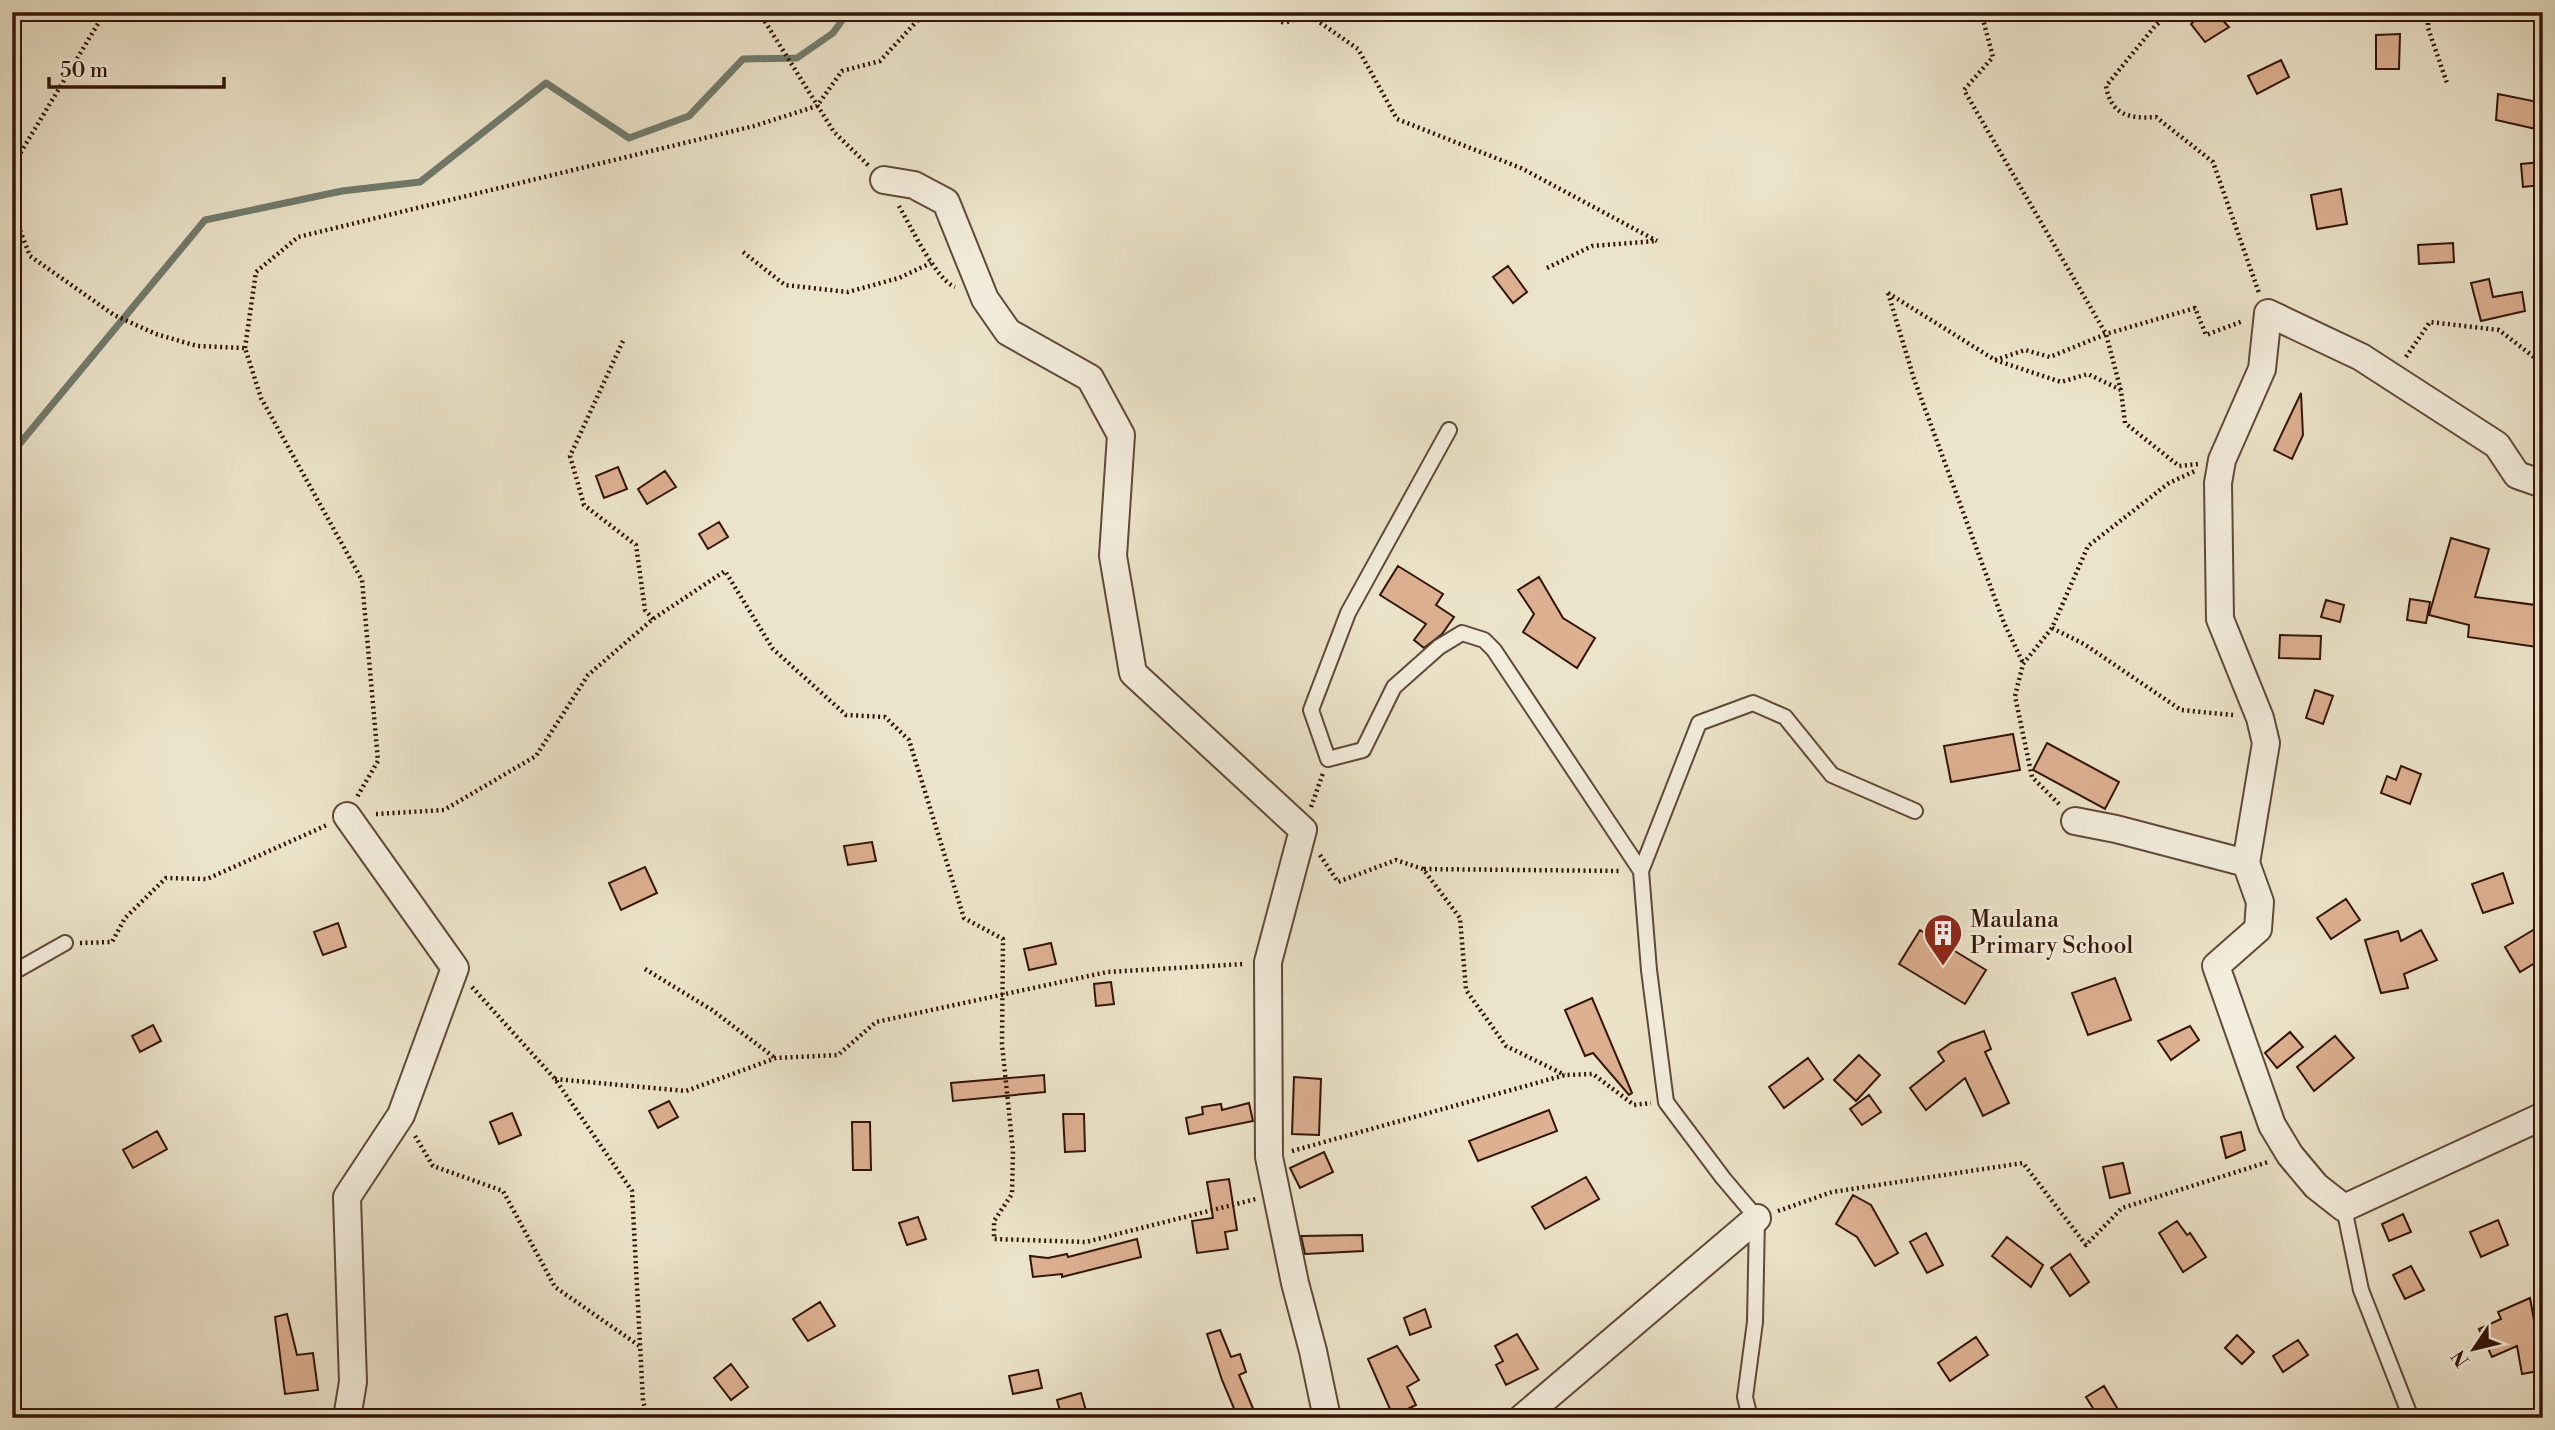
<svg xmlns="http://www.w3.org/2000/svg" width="2555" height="1430" font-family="'Libre Bodoni',serif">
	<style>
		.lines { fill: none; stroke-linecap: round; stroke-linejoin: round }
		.stream { stroke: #717b6d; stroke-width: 7 }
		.building { fill: #ddb092; stroke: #331408; stroke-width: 2 }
		.service-casing { stroke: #614838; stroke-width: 18 }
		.minor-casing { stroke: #614838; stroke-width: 30 }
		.path { stroke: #331408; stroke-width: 4.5; stroke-dasharray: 2 3.5; stroke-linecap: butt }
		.service { stroke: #f3eddd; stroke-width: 14 }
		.minor { stroke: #f3eddd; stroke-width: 26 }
		.labels { text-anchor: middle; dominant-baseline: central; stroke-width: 5; stroke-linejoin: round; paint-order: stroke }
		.poi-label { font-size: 23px; fill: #331408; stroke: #f3eddd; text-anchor: start }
	</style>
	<rect width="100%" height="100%" fill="#ece4ca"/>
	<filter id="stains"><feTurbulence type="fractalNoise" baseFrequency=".00286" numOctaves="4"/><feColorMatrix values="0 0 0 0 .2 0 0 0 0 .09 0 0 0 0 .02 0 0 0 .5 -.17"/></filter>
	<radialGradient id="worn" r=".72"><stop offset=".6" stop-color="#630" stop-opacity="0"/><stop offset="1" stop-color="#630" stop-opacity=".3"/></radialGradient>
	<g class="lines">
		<path class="stream" d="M12 453 205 220 342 191 420 182 546 83 629 138 689 116 743 59 797 58 833 33 848 12"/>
	</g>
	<path class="building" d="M2203 12H2215L2229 27 2205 42 2191 24Z
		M2400 34 2399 69H2376V35Z
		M2281 60 2289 77 2257 94 2248 76Z
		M2498 94 2538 102 2536 129 2496 120Z
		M2543 162V185L2523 187 2521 164Z
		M2341 189 2347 224 2317 229 2311 195Z
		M2453 243 2454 262 2419 264 2418 245Z
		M1508 266 1527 292 1513 303 1493 277Z
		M2489 279 2493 297 2522 292 2525 311 2481 321 2471 283Z
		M2301 393 2303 435 2292 459 2274 450Z
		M618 467 627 489 604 498 596 476Z
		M665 471 676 487 647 504 638 489Z
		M719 522 728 537 708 549 699 534Z
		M2451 538 2489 549 2475 597 2543 606V648L2468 637 2469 625 2429 615Z
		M1398 566 1443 594 1436 605 1454 617 1442 634 1424 648 1414 640 1426 624 1380 595Z
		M1539 577 1563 618 1595 638 1577 668 1523 632 1534 614 1518 590Z
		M2410 599 2430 602 2426 623 2407 620Z
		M2326 600 2344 605 2340 622 2321 617Z
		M2280 635 2321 636 2320 659 2279 658Z
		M2315 690 2333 696 2323 724 2306 718Z
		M2013 734 2020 770 1951 782 1944 746Z
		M2047 743 2119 782 2105 809 2033 770Z
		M2401 766 2421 774 2410 804 2381 793 2387 776 2396 780Z
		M872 842 876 861 848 865 844 846Z
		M645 867 657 893 621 910 609 883Z
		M2503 873 2513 903 2483 913 2472 884Z
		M2346 899 2360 920 2331 939 2317 918Z
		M338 923 346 947 323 955 314 932Z
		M2543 924V958L2520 972 2505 947Z
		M1920 930 1986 970 1965 1004 1899 964Z
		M2421 930 2437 960 2404 974 2408 988 2381 993 2365 940 2398 931 2401 941Z
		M1051 943 1056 964 1029 970 1024 949Z
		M2115 978 2131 1020 2088 1035 2072 993Z
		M1111 982 1114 1004 1096 1006 1094 984Z
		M1592 998 1632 1093 1629 1095 1593 1053 1585 1056 1565 1010Z
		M153 1025 161 1041 140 1052 132 1036Z
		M2190 1026 2199 1040 2171 1060 2158 1041Z
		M1984 1031 1991 1049 1985 1052 2009 1103 1983 1116 1965 1078 1926 1110 1910 1088 1944 1061 1938 1052 1951 1043Z
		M2290 1032 2303 1047 2277 1068 2265 1053Z
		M2335 1036 2354 1058 2314 1091 2297 1067Z
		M1859 1055 1880 1075 1856 1101 1834 1080Z
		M1808 1058 1823 1079 1784 1108 1769 1087Z
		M1044 1075 1045 1092 953 1101 951 1083Z
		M1294 1077 1321 1079 1319 1135 1292 1134Z
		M1869 1095 1881 1112 1862 1125 1850 1109Z
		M669 1101 678 1117 658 1128 649 1111Z
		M1249 1103 1253 1121 1189 1134 1186 1118 1203 1114 1202 1107 1221 1104 1222 1110Z
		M1549 1110 1557 1131 1478 1161 1469 1141Z
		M512 1113 521 1135 499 1144 490 1122Z
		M1063 1114H1084L1085 1151 1065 1152Z
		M852 1122H870L871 1170H853Z
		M157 1131 167 1149 133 1168 123 1150Z
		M2241 1132 2245 1150 2226 1158 2221 1137Z
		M1324 1152 1333 1172 1300 1188 1290 1168Z
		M2123 1163 2130 1193 2110 1198 2103 1167Z
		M1586 1177 1599 1199 1545 1229 1532 1207Z
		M1229 1179 1237 1230 1225 1232 1228 1249 1197 1253 1192 1221 1213 1218 1207 1182Z
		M1853 1195 1871 1205 1898 1253 1875 1266 1857 1237 1836 1224Z
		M2403 1214 2411 1232 2389 1241 2382 1224Z
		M918 1217 926 1239 907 1245 899 1223Z
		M2498 1220 2508 1245 2481 1257 2470 1232Z
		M2177 1221 2187 1235 2190 1233 2206 1257 2183 1272 2159 1233Z
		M1926 1233 1943 1265 1927 1273 1910 1242Z
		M1362 1235 1363 1251 1305 1254 1301 1236Z
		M2007 1237 2043 1265 2031 1287 1992 1256Z
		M1137 1239 1141 1257 1062 1277V1274L1033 1277 1030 1256 1048 1258 1067 1254 1068 1257Z
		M2070 1254 2089 1282 2070 1296 2051 1268Z
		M2411 1266 2424 1290 2405 1299 2393 1275Z
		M2530 1298 2543 1370 2522 1374 2517 1346 2492 1357 2479 1329 2501 1319 2498 1312Z
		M820 1302 835 1326 808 1341 793 1319Z
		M1425 1309 1431 1327 1410 1335 1404 1318Z
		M287 1314 297 1355 313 1353 318 1390 285 1394 275 1317Z
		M1220 1330 1231 1357 1240 1354 1246 1372 1239 1375 1257 1418H1238L1222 1380 1207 1334Z
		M1517 1334 1538 1369 1506 1385 1496 1365 1503 1361 1495 1346Z
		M2237 1335 2254 1352 2242 1364 2225 1348Z
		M1976 1337 1988 1355 1950 1381 1938 1363Z
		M2298 1340 2308 1355 2283 1372 2273 1356Z
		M1397 1346 1419 1380 1407 1387 1416 1405 1393 1416 1368 1359Z
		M731 1364 748 1387 731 1400 714 1378Z
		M1038 1370 1042 1388 1013 1394 1009 1376Z
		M2104 1386 2123 1418H2099L2086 1397Z
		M1081 1393 1088 1418H1062L1057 1400Z"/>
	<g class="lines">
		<g class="service-casing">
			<path id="service" d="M1449 430 1348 613 1311 710 1328 759 1363 750 1394 687 1439 647 1462 633 1484 640 1494 650 1641 871 1649 970 1666 1102 1723 1178 1757 1218 1755 1322 1745 1397 1750 1418
				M1641 871 1699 723 1753 703 1785 717 1832 775 1915 811
				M12 973 65 943
				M2344 1208 2361 1290 2411 1418"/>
		</g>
		<g class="minor-casing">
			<path id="minor" d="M884 180 914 185 946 202 985 299 1008 332 1090 378 1121 435 1113 556 1133 673 1303 830 1268 962 1269 1157 1295 1283 1313 1351 1327 1418
				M2543 484 2517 475 2497 445 2361 357 2268 313 2262 369 2222 460 2218 483 2220 619 2260 718 2266 743 2246 863 2260 902 2258 929 2216 966 2272 1125 2290 1155 2316 1186 2344 1208 2543 1116
				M2075 821 2116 829 2246 863
				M347 1418 353 1382 347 1197 401 1115 455 968 347 816
				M1522 1418 1757 1218"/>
		</g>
		<path class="path" d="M759 12 834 132 869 166
			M1262 12 1284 23 1309 15
			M1309 12V15L1358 49 1397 119 1521 168 1657 241
			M1981 12 1993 57 1964 90 2106 334 2121 391 2125 423 2179 466 2198 464
			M2171 12 2155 26 2106 86C2111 115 2129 119 2156 117L2213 162 2259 293
			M2428 12V28L2447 83
			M12 167 105 12
			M899 206C910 225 936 280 955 287
			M12 210 30 256 114 315 156 334 197 346 245 348 261 398 362 580 378 761 357 797
			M743 252 785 285 848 292 899 278 931 263
			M1547 268 1592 246 1656 241
			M1888 293 1914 379 2004 623 2023 663
			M1888 293 1995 360 2061 382 2088 374 2121 390
			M623 341 570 456 584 505 636 545 645 610 653 619
			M245 348 256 272 298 237 754 126 817 106 842 71 880 61 917 21 936 12
			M2406 357 2430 322 2499 330 2543 364
			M1995 360 2025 350 2050 357 2106 334 2195 308 2206 335 2243 321
			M2052 628 2084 644 2181 710 2233 715
			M2059 804 2032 777 2015 696 2023 664 2052 628 2088 546 2169 483 2195 471
			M1311 807 1323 773
			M376 814 444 810 536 756 588 675 653 619 725 571 773 649 846 715 885 717 909 740 964 918 1003 939 1002 1044 1013 1151 1012 1194 994 1221V1239L1086 1242 1256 1199
			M1320 855 1338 882 1396 860 1423 869 1460 918 1466 990 1506 1046 1565 1075
			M1424 869 1621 871
			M80 943 112 942 125 918 166 878 207 879 327 825
			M645 969 712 1010 775 1058
			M472 987 555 1079 632 1191 643 1401 648 1418
			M555 1079 686 1091 776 1058 838 1055 876 1022 1107 972 1244 964
			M415 1136 433 1166 503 1191 555 1287 641 1347
			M1292 1151 1565 1075 1593 1074 1634 1105 1651 1103
			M1778 1211 1832 1192 2023 1163 2086 1245 2122 1208 2268 1162"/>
		<use href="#service" class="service"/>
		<use href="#minor" class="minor"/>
	</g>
	<defs>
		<g id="building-pin" transform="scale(2.0125)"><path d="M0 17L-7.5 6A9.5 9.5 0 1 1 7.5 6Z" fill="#8f2418" stroke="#f3eddd"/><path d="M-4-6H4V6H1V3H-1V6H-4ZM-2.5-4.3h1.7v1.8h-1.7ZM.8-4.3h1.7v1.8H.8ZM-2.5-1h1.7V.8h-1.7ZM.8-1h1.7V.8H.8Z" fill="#fff"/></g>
	</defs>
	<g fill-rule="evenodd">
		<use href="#building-pin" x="1943" y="933"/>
	</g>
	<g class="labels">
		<g class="poi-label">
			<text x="1970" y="920">Maulana<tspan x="1970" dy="26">Primary School</tspan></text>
		</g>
	</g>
	<rect width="2555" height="1430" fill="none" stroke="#ece4ca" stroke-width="42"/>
	<rect x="14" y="14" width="2527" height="1402" fill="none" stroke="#331408" stroke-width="3.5"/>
	<rect x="21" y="21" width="2513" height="1388" fill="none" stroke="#331408" stroke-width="2"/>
	<g transform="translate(2474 1349) rotate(235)" stroke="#f3eddd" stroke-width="5" paint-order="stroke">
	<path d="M0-5L12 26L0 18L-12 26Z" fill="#331408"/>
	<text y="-10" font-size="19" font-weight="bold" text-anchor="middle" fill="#331408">N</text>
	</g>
	<path d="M49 77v10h175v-10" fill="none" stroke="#331408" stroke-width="3.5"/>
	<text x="60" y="77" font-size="21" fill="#331408" stroke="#f3eddd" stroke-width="5" paint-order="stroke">50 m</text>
	<rect width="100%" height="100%" filter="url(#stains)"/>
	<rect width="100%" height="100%" fill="url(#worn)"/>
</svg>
